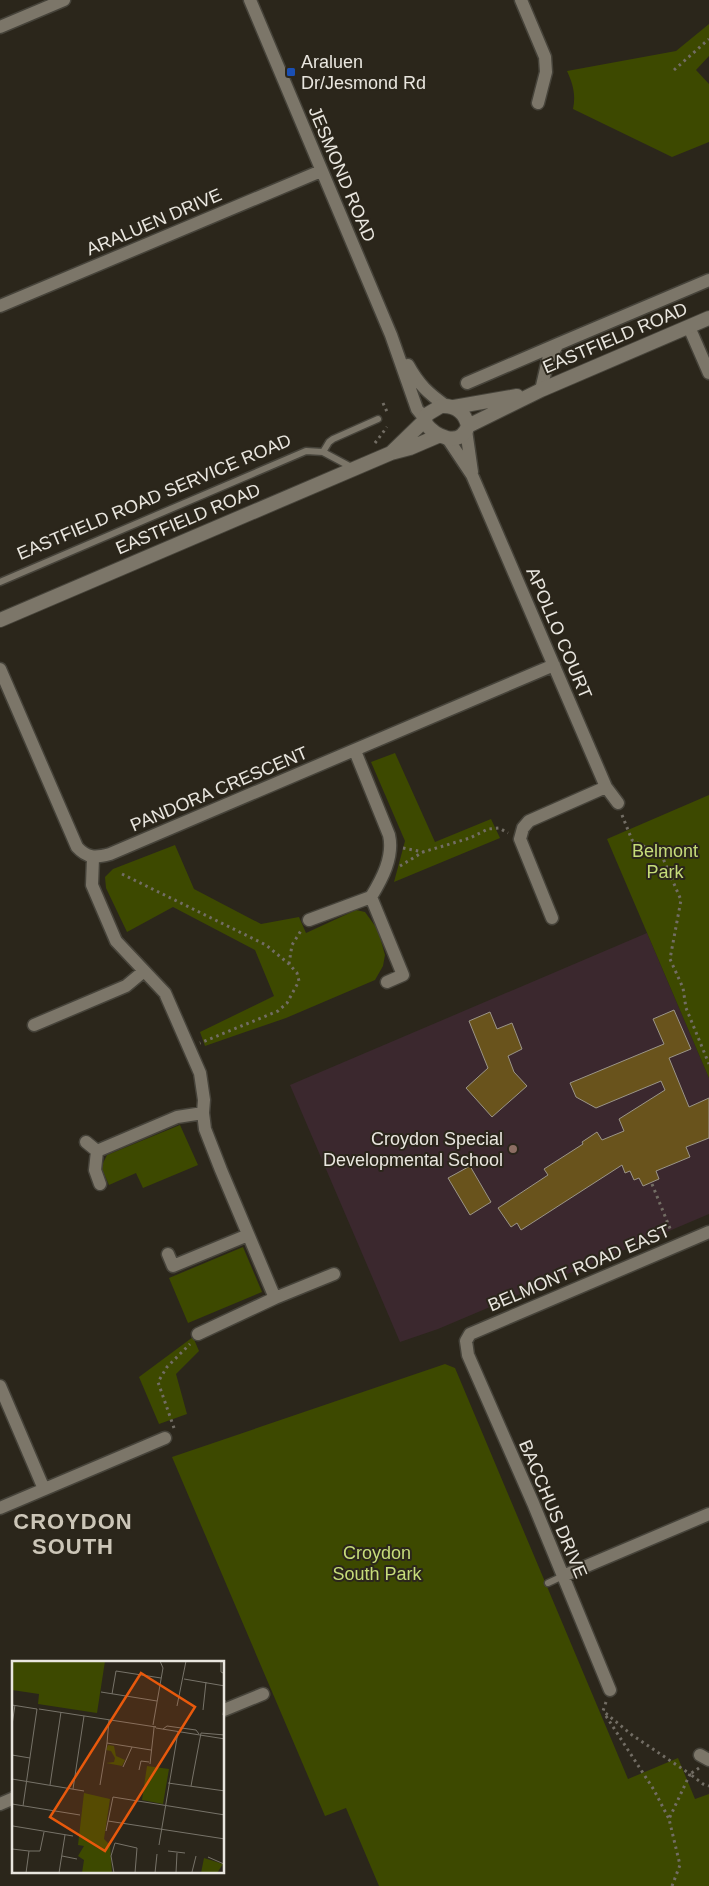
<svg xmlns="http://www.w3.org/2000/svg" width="709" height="1886" font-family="Helvetica,sans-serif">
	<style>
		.education { fill: #3b282e }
		.green { fill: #3d4900 }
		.building { fill: #69531c; stroke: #9b9588 }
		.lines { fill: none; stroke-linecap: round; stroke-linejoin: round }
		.service-casing { stroke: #46433a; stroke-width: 9 }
		.minor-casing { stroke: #46433a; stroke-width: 15 }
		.secondary-casing { stroke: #46433a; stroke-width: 16 }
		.path { stroke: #726d64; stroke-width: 3; stroke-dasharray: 2.5 4; stroke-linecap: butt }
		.service { stroke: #7c7669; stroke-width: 6 }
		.minor { stroke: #7c7669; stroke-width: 12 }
		.secondary { stroke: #7c7669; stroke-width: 14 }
		.transit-dot { fill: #1a4fb4; stroke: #2b261b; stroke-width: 2 }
		.education-dot { fill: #8d6e63; stroke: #2b261b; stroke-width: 2 }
		.labels { text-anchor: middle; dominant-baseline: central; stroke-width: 4; stroke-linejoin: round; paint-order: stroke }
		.poi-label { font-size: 18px; fill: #e9e6df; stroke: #2b261b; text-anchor: start }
		.street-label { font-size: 18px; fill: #e9e6df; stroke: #2b261b }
		.park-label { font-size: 18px; fill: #c6dc7a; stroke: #2b261b }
		.district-label { font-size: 22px; font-weight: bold; letter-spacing: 1px; fill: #ccc6b8; stroke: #2b261b }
		.inset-road { fill: none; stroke: #777369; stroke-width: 1 }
		.view { fill: #e8590c; fill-opacity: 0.15; stroke: #e8590c; stroke-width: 2.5 }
		.inset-edge { fill: none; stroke: #e9e6df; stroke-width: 2.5 }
	</style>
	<rect width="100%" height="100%" fill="#2b261b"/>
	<path class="education" d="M647 933 709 1078V1214L438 1329 400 1342 290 1085Z"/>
	<path class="green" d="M709 24V56L696 70 709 84V142L672 157 573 109C576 95 573 84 567 71L676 51Z
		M395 753 435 842 491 819 500 838 394 882 405 841 371 762Z
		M709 795V1078L607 839Z
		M175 845 194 889 261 924 299 917 306 933 356 910 365 912 378 930 385 955 383 966 375 980 286 1018 205 1046 200 1032 274 996 255 950 173 907 127 932 106 888 105 877 113 869Z
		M180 1125 198 1165 143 1188 136 1173 109 1185 101 1167 107 1155Z
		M243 1247 262 1292 188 1323 169 1278Z
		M193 1337 199 1351 176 1374 187 1414 159 1424 139 1377Z
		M445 1364 455 1368 628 1779 678 1758 695 1799 709 1794V1886H379L346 1808 325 1816 172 1457Z"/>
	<path class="building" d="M674 1010 691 1049 669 1058 689 1107 709 1098V1138L686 1147 690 1157 656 1171 659 1179 643 1186 639 1178 634 1180 630 1171 625 1173 622 1165 521 1230 517 1223 511 1227 498 1208 548 1175 544 1169 583 1144 582 1142 597 1132 602 1140 624 1131 619 1119 665 1090 661 1081 596 1108 576 1097 570 1083 664 1044 653 1019Z
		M490 1012 497 1029 512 1023 522 1049 508 1056 514 1072 527 1086 492 1117 466 1088 488 1068 469 1021Z
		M470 1166 491 1202 470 1215 448 1178Z"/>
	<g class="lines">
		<g class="service-casing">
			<path id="service" d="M323 452 329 442 333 439 378 419
				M0 582 306 451 323 452 353 468
				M548 1583 563 1576"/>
		</g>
		<g class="minor-casing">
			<path id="minor" d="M250 0 391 335 417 409 425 419
				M521 0 545 57 546 72 538 103
				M0 27 64 0
				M0 306 321 171
				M689 327 709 373
				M408 365C419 385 428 393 446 406
				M467 383 558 344
				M541 390 548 360 558 344 709 280
				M466 430 472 472
				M448 439 472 475 606 787 618 803
				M0 669 77 847C87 858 95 858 110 854L554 665
				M355 751 389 835C394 857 382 879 371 897L403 975 387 982
				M93 858 92 885 116 941 165 993 200 1073 204 1100 203 1113 205 1129 221 1170 275 1298
				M552 918 520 839 523 828 529 821 606 787
				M309 920 371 897
				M34 1025 126 986 144 971
				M86 1142 97 1151 95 1170 100 1184
				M97 1151 177 1117 203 1113
				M168 1254 173 1266 248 1235
				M198 1334 275 1298 334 1274
				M0 1386 44 1489
				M0 1508 165 1438
				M563 1576 709 1514
				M610 1690 533 1503 468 1355 466 1341 470 1334 709 1232
				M224 1710 263 1694
				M700 1755 709 1760
				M0 1804 14 1798"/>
		</g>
		<g class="secondary-casing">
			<path id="secondary" d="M441 406C455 405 465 412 468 426 460 449 435 436 425 423L426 415Z
				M454 407 517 396
				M468 426 541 390 709 318
				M392 452 425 420
				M0 620 391 453 410 448 438 436"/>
		</g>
		<path class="path" d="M674 70 709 39
			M383 403 388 414
			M375 443 387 427
			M622 815 632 840 662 856 681 900 670 959 683 988 686 1008 709 1064
			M403 848 423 852 470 838 488 829 499 828 508 833
			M400 866 423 852
			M122 874 266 945 289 964 297 973 299 981 287 1003 278 1011 200 1043
			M289 964 292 945 302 929
			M652 1184 671 1231
			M174 1428 158 1382 167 1367 190 1344
			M606 1702 603 1711 632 1735 690 1774 669 1819 680 1865 672 1886
			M606 1716 654 1790 669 1819
			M699 1768 690 1774 703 1784 709 1786"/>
		<use href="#service" class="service"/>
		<use href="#minor" class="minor"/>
		<use href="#secondary" class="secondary"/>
	</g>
	<rect class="transit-dot" x="286" y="67" width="10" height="10" rx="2.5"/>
	<circle class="education-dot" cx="513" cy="1149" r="5"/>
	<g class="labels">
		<g class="poi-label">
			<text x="301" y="62">Araluen<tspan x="301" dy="21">Dr/Jesmond Rd</tspan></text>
			<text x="503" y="1139" text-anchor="end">Croydon Special<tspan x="503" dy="21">Developmental School</tspan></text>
		</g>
		<g class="street-label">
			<text transform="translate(342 174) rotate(67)">JESMOND ROAD</text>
			<text transform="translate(154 222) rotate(-23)">ARALUEN DRIVE</text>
			<text transform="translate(615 338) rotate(-23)">EASTFIELD ROAD</text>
			<text transform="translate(154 497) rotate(-23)">EASTFIELD ROAD SERVICE ROAD</text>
			<text transform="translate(188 519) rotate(-23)">EASTFIELD ROAD</text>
			<text transform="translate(559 633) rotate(67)">APOLLO COURT</text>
			<text transform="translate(219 789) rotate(-23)">PANDORA CRESCENT</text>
			<text transform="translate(579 1268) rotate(-23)">BELMONT ROAD EAST</text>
			<text transform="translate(553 1509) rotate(67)">BACCHUS DRIVE</text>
		</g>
		<g class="park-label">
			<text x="665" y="851">Belmont<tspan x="665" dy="21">Park</tspan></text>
			<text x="377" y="1553">Croydon<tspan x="377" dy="21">South Park</tspan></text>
		</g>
		<g class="district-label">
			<text x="73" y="1521">CROYDON<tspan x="73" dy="25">SOUTH</tspan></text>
		</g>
	</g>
	<g transform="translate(12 1661)">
		<rect width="212" height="212" fill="#2b261b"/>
		<path d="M0 0H93L85 52 26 43 27 33 0 29ZM96 84 102 85 104 95 113 99 110 105 94 102 102 101 103 97 99 90 94 89ZM135 105 157 108 151 143 130 139ZM72 132 98 138 92 178 98 184 100 212H70L72 199 66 195 72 185 66 184ZM192 197 211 203 205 212H189Z" fill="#3d4900"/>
		<path class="inset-road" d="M209 0V11L213 13M172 18 213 25M89 31 145 40M100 33 104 10 149 17M0 44 25 48M165 45 174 0M27 48 144 66H141M191 49 194 21M211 54 213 39M97 59 95 82 139 89M0 64 3 44M141 64 151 7 148 0M144 67 213 78M151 68 155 65 184 69 187 73M0 94 18 97M138 103 142 67M111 106 120 86M127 109 129 100 137 101M0 118 72 130M156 122 213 130M38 124 49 51M88 124 95 82M179 125 189 72 213 74M61 128 72 55M0 143 68 154M11 145 25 48M96 160 213 178M1 165 61 175M94 170 101 136 213 154M147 184 166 71M0 188 17 190M156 190 173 192M50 195 65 198M196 196 212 203M180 211 184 195M14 212 17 190H28L32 171M47 212 53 174M102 212 99 195 103 182 125 187 123 212M143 212 145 193M164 212 165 192"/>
		<path class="view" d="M129 12 183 46 93 190 38 156Z"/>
		<rect width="212" height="212" class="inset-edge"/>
	</g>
</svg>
